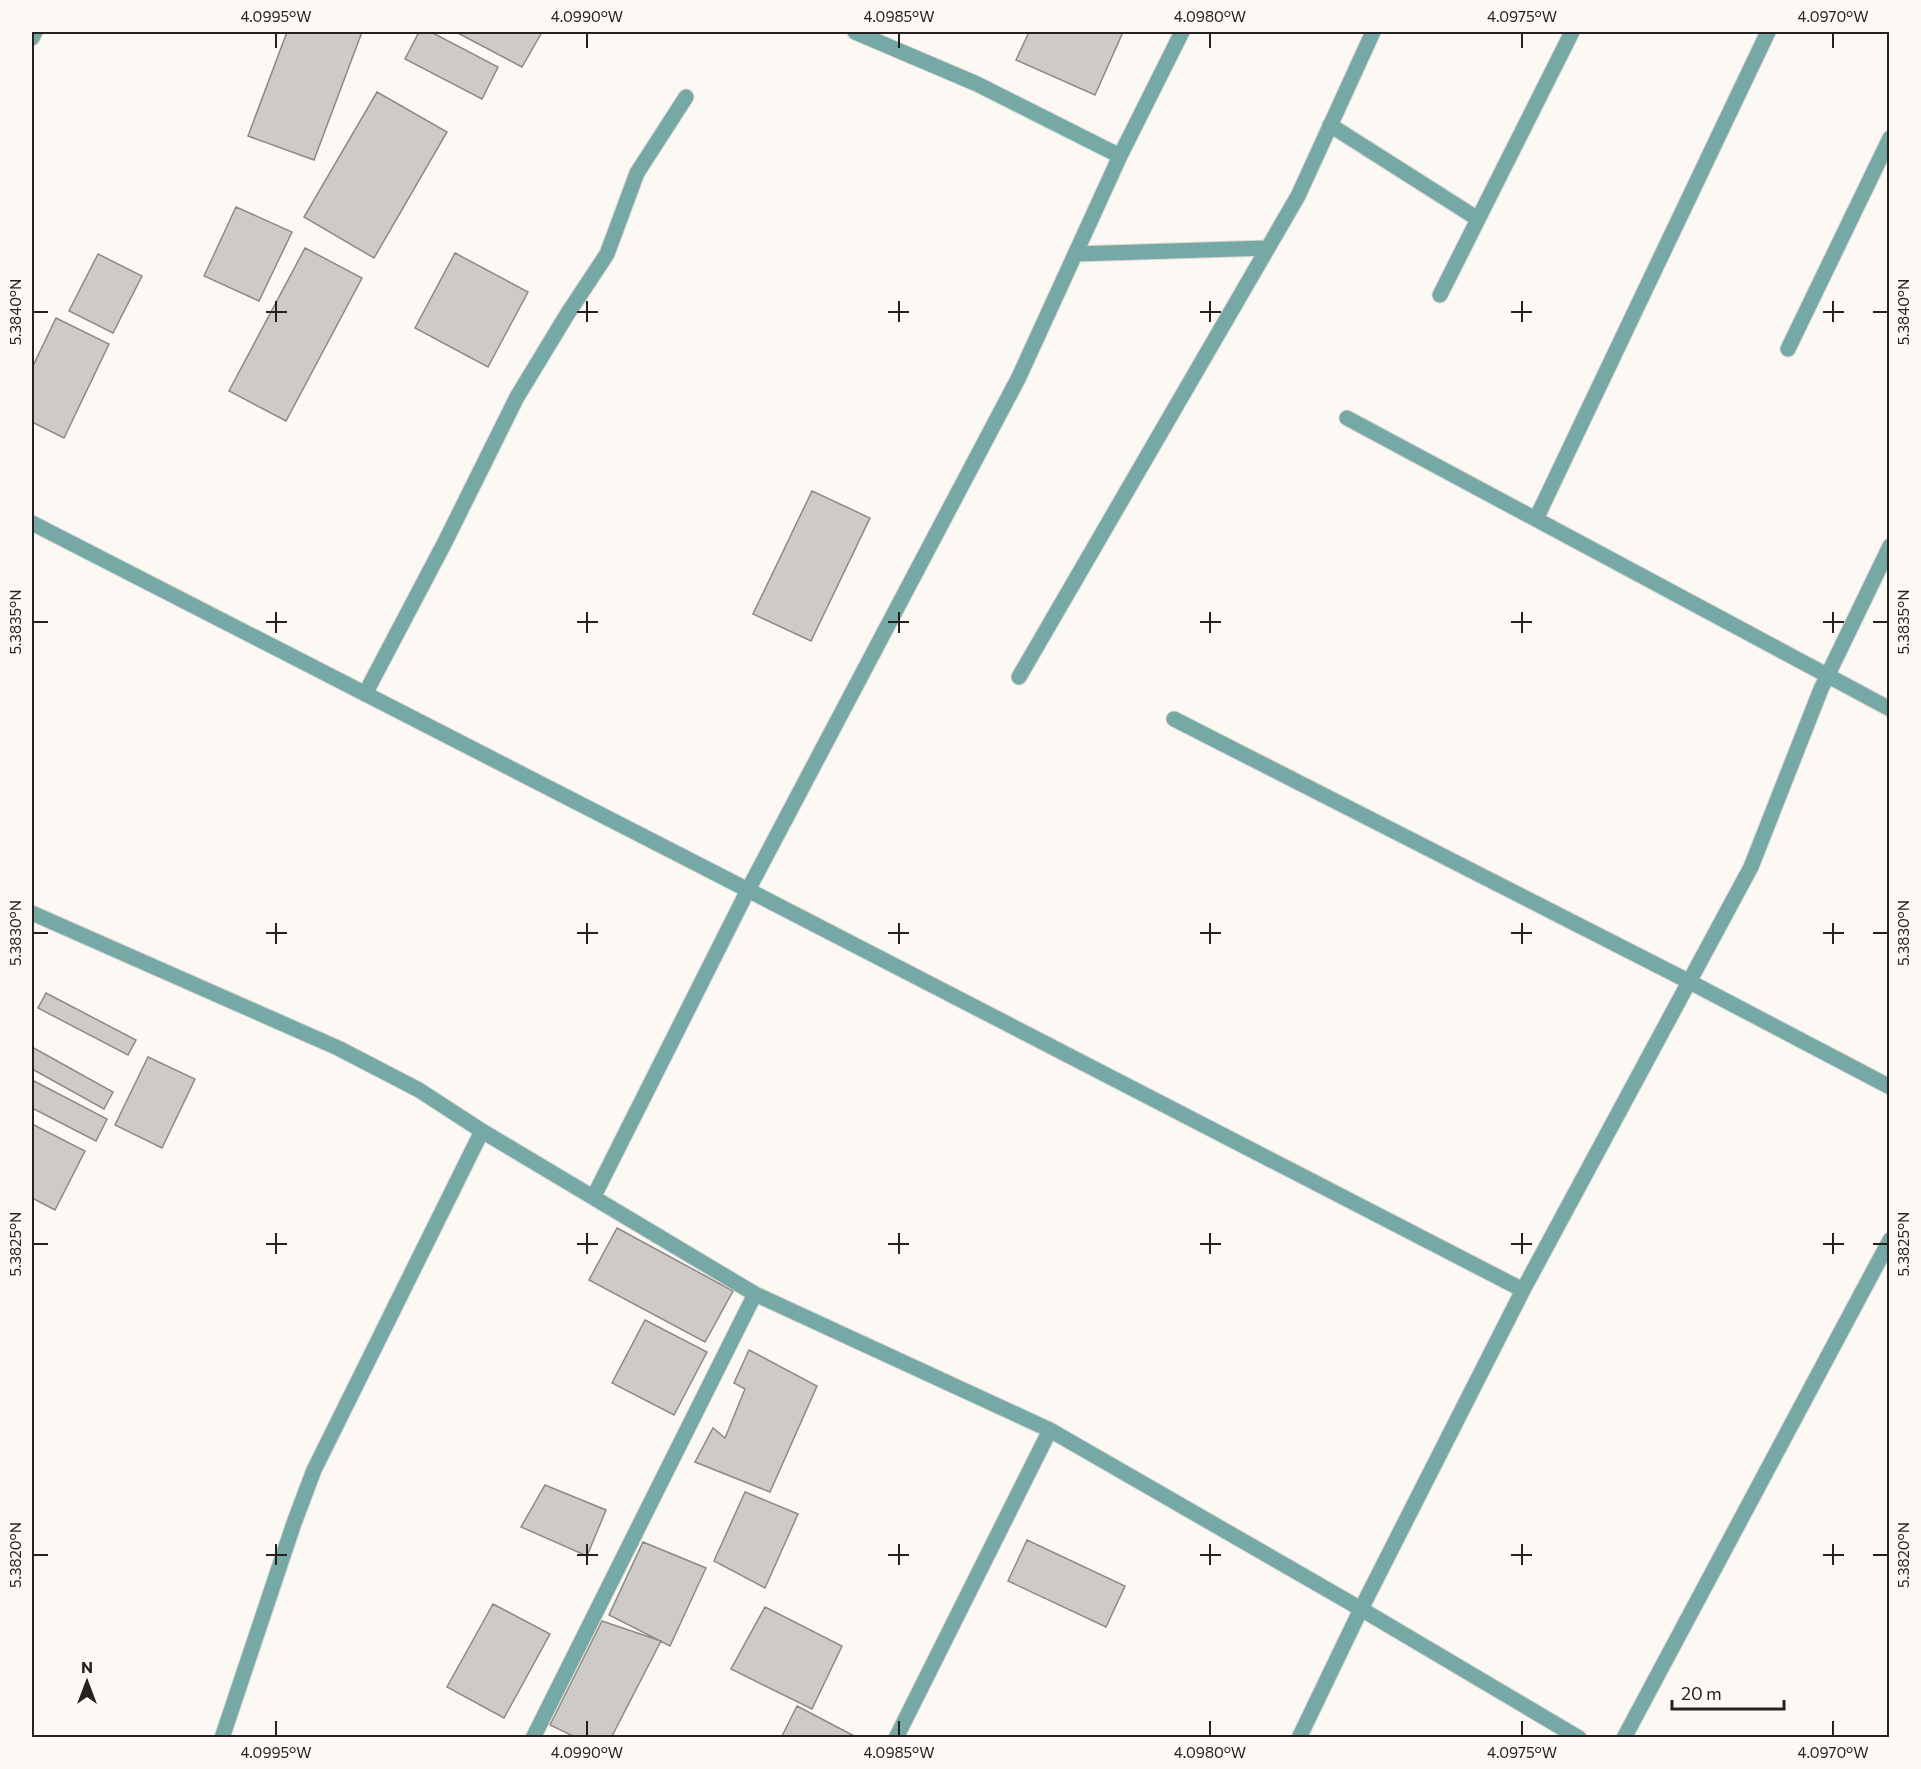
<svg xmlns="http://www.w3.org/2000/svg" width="1921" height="1769" font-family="Commissioner,sans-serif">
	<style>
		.building { fill: #cecac6; stroke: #8d8986; stroke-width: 1.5 }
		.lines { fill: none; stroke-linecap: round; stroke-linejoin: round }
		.minor-casing { stroke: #d9d6d2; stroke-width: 17 }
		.minor { stroke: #76a9a6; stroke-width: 15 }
		.ticks { fill: none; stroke: #232220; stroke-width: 2 }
		.neatline { fill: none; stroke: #232220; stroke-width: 2 }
		.ticks-label { font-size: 15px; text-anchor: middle; fill: #232220 }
	</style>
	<rect width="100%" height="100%" fill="#fcf8f4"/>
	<path class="building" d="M287 32H362L314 160 248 136Z
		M419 32H431L498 67 482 99 405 59Z
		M456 32H542L522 67Z
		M1029 32H1123L1095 95 1016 60Z
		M377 92 447 132 374 258 304 217Z
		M236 207 292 232 259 301 204 276Z
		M305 248 362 278 286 421 229 391Z
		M455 253 528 292 488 367 415 328Z
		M98 254 142 276 113 333 69 311Z
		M56 318 109 344 64 438 32 422V368Z
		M812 491 870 518 811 641 753 614Z
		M46 993 136 1040 128 1055 38 1008Z
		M32 1047 113 1092 104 1109 32 1069Z
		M148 1057 195 1079 162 1148 115 1125Z
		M32 1080 107 1119 96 1141 32 1108Z
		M32 1124 85 1151 55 1210 32 1198Z
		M617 1228 733 1291 705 1342 589 1280Z
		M645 1320 707 1352 674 1415 612 1383Z
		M749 1350 817 1386 770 1492 695 1462 713 1428 725 1438 745 1389 734 1383Z
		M545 1485 606 1510 587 1556 521 1527Z
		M745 1492 798 1514 765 1588 714 1561Z
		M1027 1540 1125 1586 1106 1627 1008 1581Z
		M643 1542 706 1568 670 1646 609 1615Z
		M493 1604 550 1634 504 1718 447 1687Z
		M765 1607 842 1646 812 1709 731 1669Z
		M602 1621 661 1641 611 1738H577L550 1725Z
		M797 1706 858 1738H781Z"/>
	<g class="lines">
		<g class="minor-casing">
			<path id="minor" d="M855 32 977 84 1120 156
				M32 38 35 32
				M1330 125 1478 219
				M1075 254 1267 248
				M1440 295 1572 32
				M1788 349 1890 138
				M1347 418 1890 709
				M1536 519 1768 32
				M32 523 748 890 1523 1290
				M1019 677 1298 196 1373 32
				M365 694 445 542 517 397 568 313 607 254 637 173 686 97
				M1174 719 1690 982 1890 1087
				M32 913 338 1048 419 1090 482 1131 755 1294 1050 1430 1361 1609 1579 1738
				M594 1196 748 890 1019 377 1120 156 1182 32
				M222 1738 294 1523 314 1470 482 1131
				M533 1738 755 1294
				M896 1738 1050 1430
				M1299 1738 1361 1609 1523 1290 1751 867 1821 689 1890 546
				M1624 1738 1890 1240"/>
		</g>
		<use href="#minor" class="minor"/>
	</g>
	<path class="ticks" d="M276 33V48M587 33V48M899 33V48M1210 33V48M1522 33V48M1833 33V48M276 301V322M587 301V322M899 301V322M1210 301V322M1522 301V322M1833 301V322M33 312H48M266 312H287M577 312H598M888 312H909M1200 312H1221M1511 312H1532M1823 312H1844M1873 312H1888M276 612V633M587 612V633M899 612V633M1210 612V633M1522 612V633M1833 612V633M33 622H48M266 622H287M577 622H598M888 622H909M1200 622H1221M1511 622H1532M1823 622H1844M1873 622H1888M276 923V944M587 923V944M899 923V944M1210 923V944M1522 923V944M1833 923V944M33 933H48M266 933H287M577 933H598M888 933H909M1200 933H1221M1511 933H1532M1823 933H1844M1873 933H1888M276 1233V1254M587 1233V1254M899 1233V1254M1210 1233V1254M1522 1233V1254M1833 1233V1254M33 1244H48M266 1244H287M577 1244H598M888 1244H909M1200 1244H1221M1511 1244H1532M1823 1244H1844M1873 1244H1888M276 1544V1565M587 1544V1565M899 1544V1565M1210 1544V1565M1522 1544V1565M1833 1544V1565M33 1555H48M266 1555H287M577 1555H598M888 1555H909M1200 1555H1221M1511 1555H1532M1823 1555H1844M1873 1555H1888M276 1721V1736M587 1721V1736M899 1721V1736M1210 1721V1736M1522 1721V1736M1833 1721V1736"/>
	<rect width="1921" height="1769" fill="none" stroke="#fcf8f4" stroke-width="66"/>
	<g transform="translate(87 1682)" stroke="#fcf8f4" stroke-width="4.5" paint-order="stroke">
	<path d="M0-4.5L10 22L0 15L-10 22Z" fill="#232220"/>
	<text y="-9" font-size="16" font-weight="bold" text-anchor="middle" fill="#232220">N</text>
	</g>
	<path d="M1672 1700v9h112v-9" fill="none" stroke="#232220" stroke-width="3"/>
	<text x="1681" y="1700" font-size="18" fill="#232220" stroke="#fcf8f4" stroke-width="4.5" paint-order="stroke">20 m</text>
	<rect x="33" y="33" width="1855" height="1703" class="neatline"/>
	<g class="ticks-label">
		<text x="276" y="22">4.0995°W</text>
		<text x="587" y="22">4.0990°W</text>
		<text x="899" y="22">4.0985°W</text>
		<text x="1210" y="22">4.0980°W</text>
		<text x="1522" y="22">4.0975°W</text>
		<text x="1833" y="22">4.0970°W</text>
		<text transform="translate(16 312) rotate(-90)" y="5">5.3840°N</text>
		<text transform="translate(1904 312) rotate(-90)" y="5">5.3840°N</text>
		<text transform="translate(16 622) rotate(-90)" y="5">5.3835°N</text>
		<text transform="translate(1904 622) rotate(-90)" y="5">5.3835°N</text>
		<text transform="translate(16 933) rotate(-90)" y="5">5.3830°N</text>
		<text transform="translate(1904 933) rotate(-90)" y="5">5.3830°N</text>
		<text transform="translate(16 1244) rotate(-90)" y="5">5.3825°N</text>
		<text transform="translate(1904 1244) rotate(-90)" y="5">5.3825°N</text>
		<text transform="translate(16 1555) rotate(-90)" y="5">5.3820°N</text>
		<text transform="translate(1904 1555) rotate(-90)" y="5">5.3820°N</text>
		<text x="276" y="1758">4.0995°W</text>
		<text x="587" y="1758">4.0990°W</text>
		<text x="899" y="1758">4.0985°W</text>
		<text x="1210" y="1758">4.0980°W</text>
		<text x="1522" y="1758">4.0975°W</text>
		<text x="1833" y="1758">4.0970°W</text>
	</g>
</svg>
